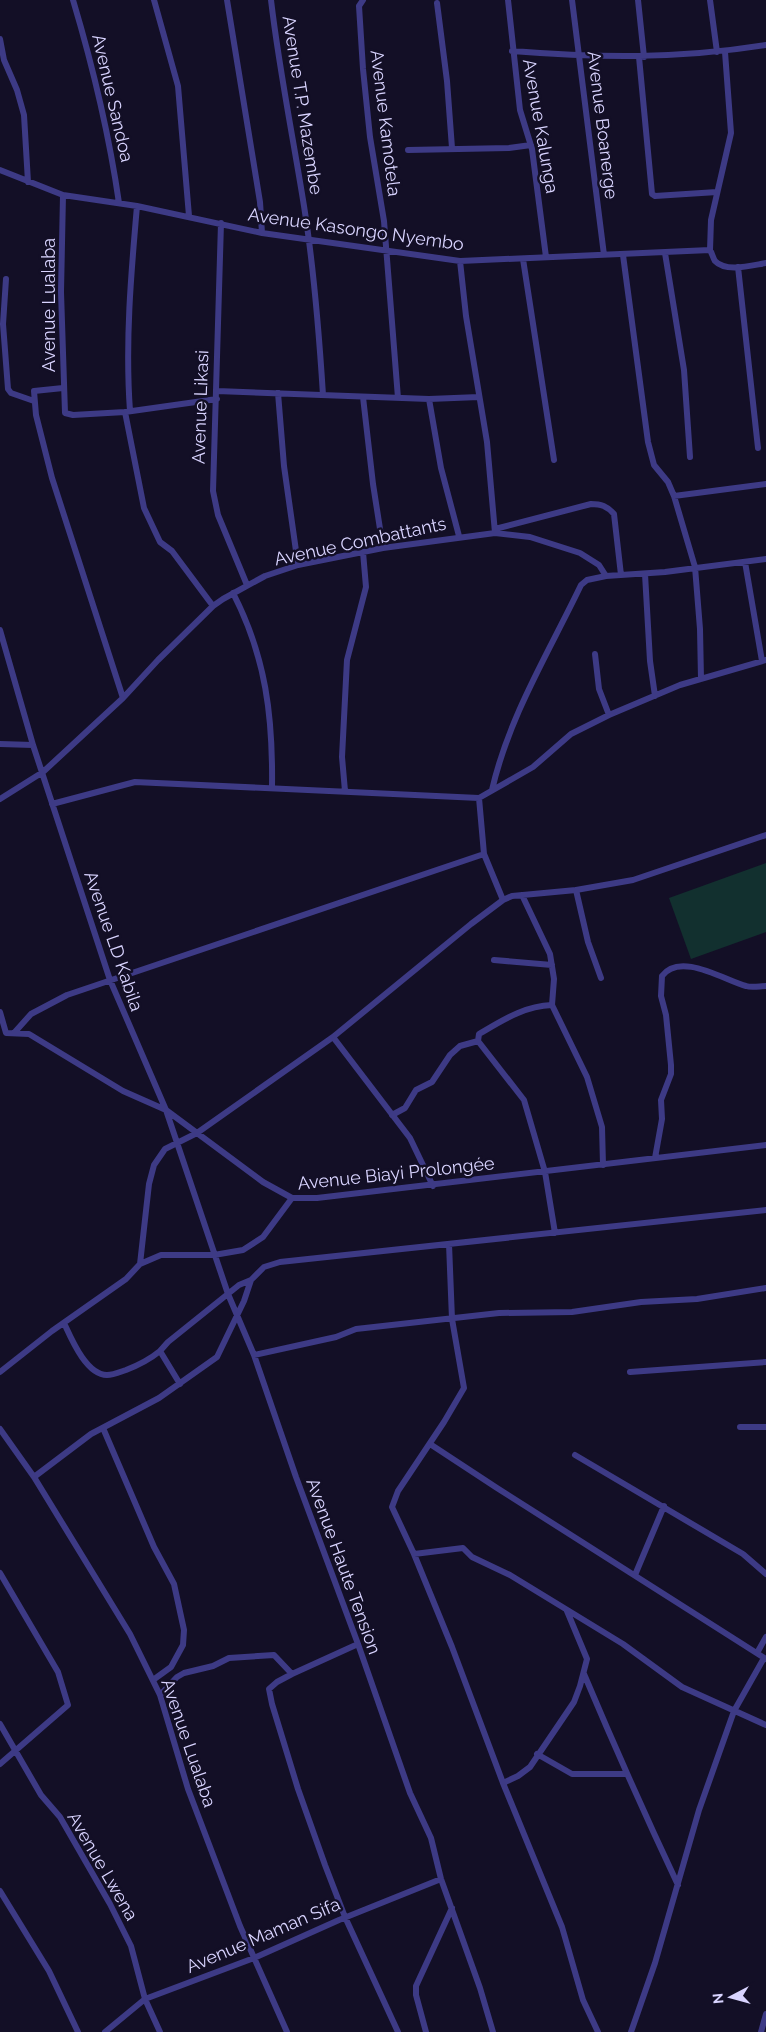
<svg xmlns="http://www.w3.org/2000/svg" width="766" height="2032" font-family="Raleway,sans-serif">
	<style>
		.grass { fill: #12302f }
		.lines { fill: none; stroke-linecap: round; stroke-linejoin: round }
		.street { stroke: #3d3a85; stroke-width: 6 }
		.labels { text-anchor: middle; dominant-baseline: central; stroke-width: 5; stroke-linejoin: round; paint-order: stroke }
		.street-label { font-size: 18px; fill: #d9d4ff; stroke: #130f26 }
	</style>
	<rect width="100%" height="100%" fill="#130f26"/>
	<path class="grass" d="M766 863V932L691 959 669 898Z"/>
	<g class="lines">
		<path class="street" d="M73 0C93 67 109 134 119 203
			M154 0 178 86 189 216
			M227 0 260 202 262 233
			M271 0C279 69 293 137 304 206 314 269 319 332 323 395
			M363 0 359 6 363 69 370 137 384 221 398 398
			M508 0 520 110 532 149 546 257
			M572 0 604 255
			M638 0 644 57
			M710 0 717 52
			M437 3 447 81 452 148
			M0 39 4 60 17 90 24 115 28 182
			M512 51C600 58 679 59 766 45
			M639 57 652 194 655 196 717 192
			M408 150 509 148 531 145
			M0 170 63 195 137 206 262 233 460 261 710 250C712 253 713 258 715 261 726 273 753 265 766 263
			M63 195 61 292 65 413 73 415 125 412 217 399
			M221 223 213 491 218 515 247 585
			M710 250 711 220 731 133 725 52
			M665 253 684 370 690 457
			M623 255 648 442 654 465 668 482 674 496 695 567 700 629 701 679
			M523 259 554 460
			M460 261 466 316 487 442 495 533
			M738 267 758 448
			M6 279 3 324 8 389 11 393 34 401
			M63 388 34 391 36 415 52 478 123 698
			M217 391 429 399 479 397
			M278 393 284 466 298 565
			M363 397 373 484 383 548
			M429 399 441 468 459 536
			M130 411C125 343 131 274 137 206
			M125 412 144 508 160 542 172 551 213 606
			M674 496 766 484
			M495 529 591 504C601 504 607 506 614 514L621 575
			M745 562 762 661
			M645 574 650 661 655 696
			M233 593C266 657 273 717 272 788
			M0 630 33 745 110 980 166 1110 263 1182 292 1198H317L766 1145
			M595 654 599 689 609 715
			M0 744 33 745
			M492 790C509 716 549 652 581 585L587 580 606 576
			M345 791 342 757 347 660 366 587 363 552
			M479 798 484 854 503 900
			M0 799 43 772 123 698 158 660 213 606 223 599 265 576 298 565 383 548 495 533 530 537 580 553 599 565 606 576 665 572 766 559
			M52 804 135 782 479 798 533 767 571 734 609 715 680 685 766 660
			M576 890 588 942 601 978
			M522 895 550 954 554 979 552 1005 587 1077 602 1127 603 1165
			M494 960 552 965
			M552 1005C524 1006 503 1020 479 1034L478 1041 524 1100 545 1172 555 1233
			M0 1012 6 1033 29 1034 123 1091 166 1110 228 1294 254 1355 296 1477 358 1644 410 1793 431 1838 441 1879 480 1988 493 2032
			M14 1033 31 1014 67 995 484 854
			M333 1037 410 1138 433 1186
			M392 1115 405 1108 416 1090 432 1082 450 1055 460 1046 478 1041
			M655 1158 662 1119 661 1100 671 1074V1065L666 1015 661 996 662 976C680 951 726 981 746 986 752 988 760 986 766 986
			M449 1244 452 1319 464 1388 444 1422 398 1491 392 1507 414 1554 452 1647 503 1783 562 1927 583 2000 598 2032
			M140 1264 149 1184 154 1165 165 1149 197 1133 333 1037 471 924 503 900 512 896 576 890 633 880 766 835
			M64 1323C71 1338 86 1375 107 1375 113 1375 120 1372 126 1370 139 1365 149 1360 160 1351
			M254 1355 336 1337 356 1329 499 1313 572 1312 641 1302 697 1299 766 1288
			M0 1372 52 1331 126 1279 140 1264 161 1255H214L243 1250 263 1237 292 1198
			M630 1372 766 1362
			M180 1384 160 1351 168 1342 239 1285 251 1280
			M740 1427H766
			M103 1428 154 1547 174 1584 184 1630 183 1645 171 1667 153 1680
			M0 1429 34 1477 130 1634 160 1695 188 1789 240 1926 287 2032
			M430 1444 497 1488 766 1659
			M575 1455 743 1554 766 1574
			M34 1477 91 1434 159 1398 217 1357 244 1301 251 1280 264 1267 280 1262 766 1210
			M414 1554 463 1548 472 1557 510 1575 623 1644 682 1687 766 1725
			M0 1573 58 1672 68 1705 0 1764
			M635 1575 664 1506
			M757 1653 766 1637
			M292 1674 277 1682 269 1689 272 1704 298 1789 325 1865 345 1917 398 2032
			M584 1674C614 1745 645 1815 678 1885
			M160 1695 177 1677 184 1673 213 1666 229 1658 274 1655 292 1674 358 1644
			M0 1724 41 1795 60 1817 110 1904 131 1946 145 1999 160 2032
			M537 1754 572 1774H627
			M503 1783 518 1776 530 1767 574 1702 580 1686 587 1659 567 1611
			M0 1891 49 1971 78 2032
			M105 2032 145 1999 254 1958 339 1920 441 1879
			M426 2032 416 1995V1986L452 1908
			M631 2032 655 1963 699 1810 734 1711 764 1658
			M761 2032 766 2014"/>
	</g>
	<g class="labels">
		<g class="street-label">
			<text transform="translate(113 98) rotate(77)">Avenue Sandoa</text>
			<text transform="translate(303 105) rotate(81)">Avenue T.P. Mazembe</text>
			<text transform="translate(386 123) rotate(83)">Avenue Kamotela</text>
			<text transform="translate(603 125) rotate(83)">Avenue Boanerge</text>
			<text transform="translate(541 126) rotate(80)">Avenue Kalunga</text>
			<text transform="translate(356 229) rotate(8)">Avenue Kasongo Nyembo</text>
			<text transform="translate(48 305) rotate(-90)">Avenue Lualaba</text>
			<text transform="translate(200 407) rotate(-88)">Avenue Likasi</text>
			<text transform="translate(360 541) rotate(-12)">Avenue Combattants</text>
			<text transform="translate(114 941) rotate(71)">Avenue LD Kabila</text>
			<text transform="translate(396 1173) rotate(-6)">Avenue Biayi Prolongée</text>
			<text transform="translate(344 1566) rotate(70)">Avenue Haute Tension</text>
			<text transform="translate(189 1743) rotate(71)">Avenue Lualaba</text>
			<text transform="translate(103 1866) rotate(60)">Avenue Lwena</text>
			<text transform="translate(263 1935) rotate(-23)">Avenue Maman Sifa</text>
		</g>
	</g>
	<g transform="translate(731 1997) rotate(264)" stroke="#130f26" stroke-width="4" paint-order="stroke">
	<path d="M0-4L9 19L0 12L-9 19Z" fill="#d9d4ff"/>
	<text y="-8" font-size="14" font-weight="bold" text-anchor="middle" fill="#d9d4ff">N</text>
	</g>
</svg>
